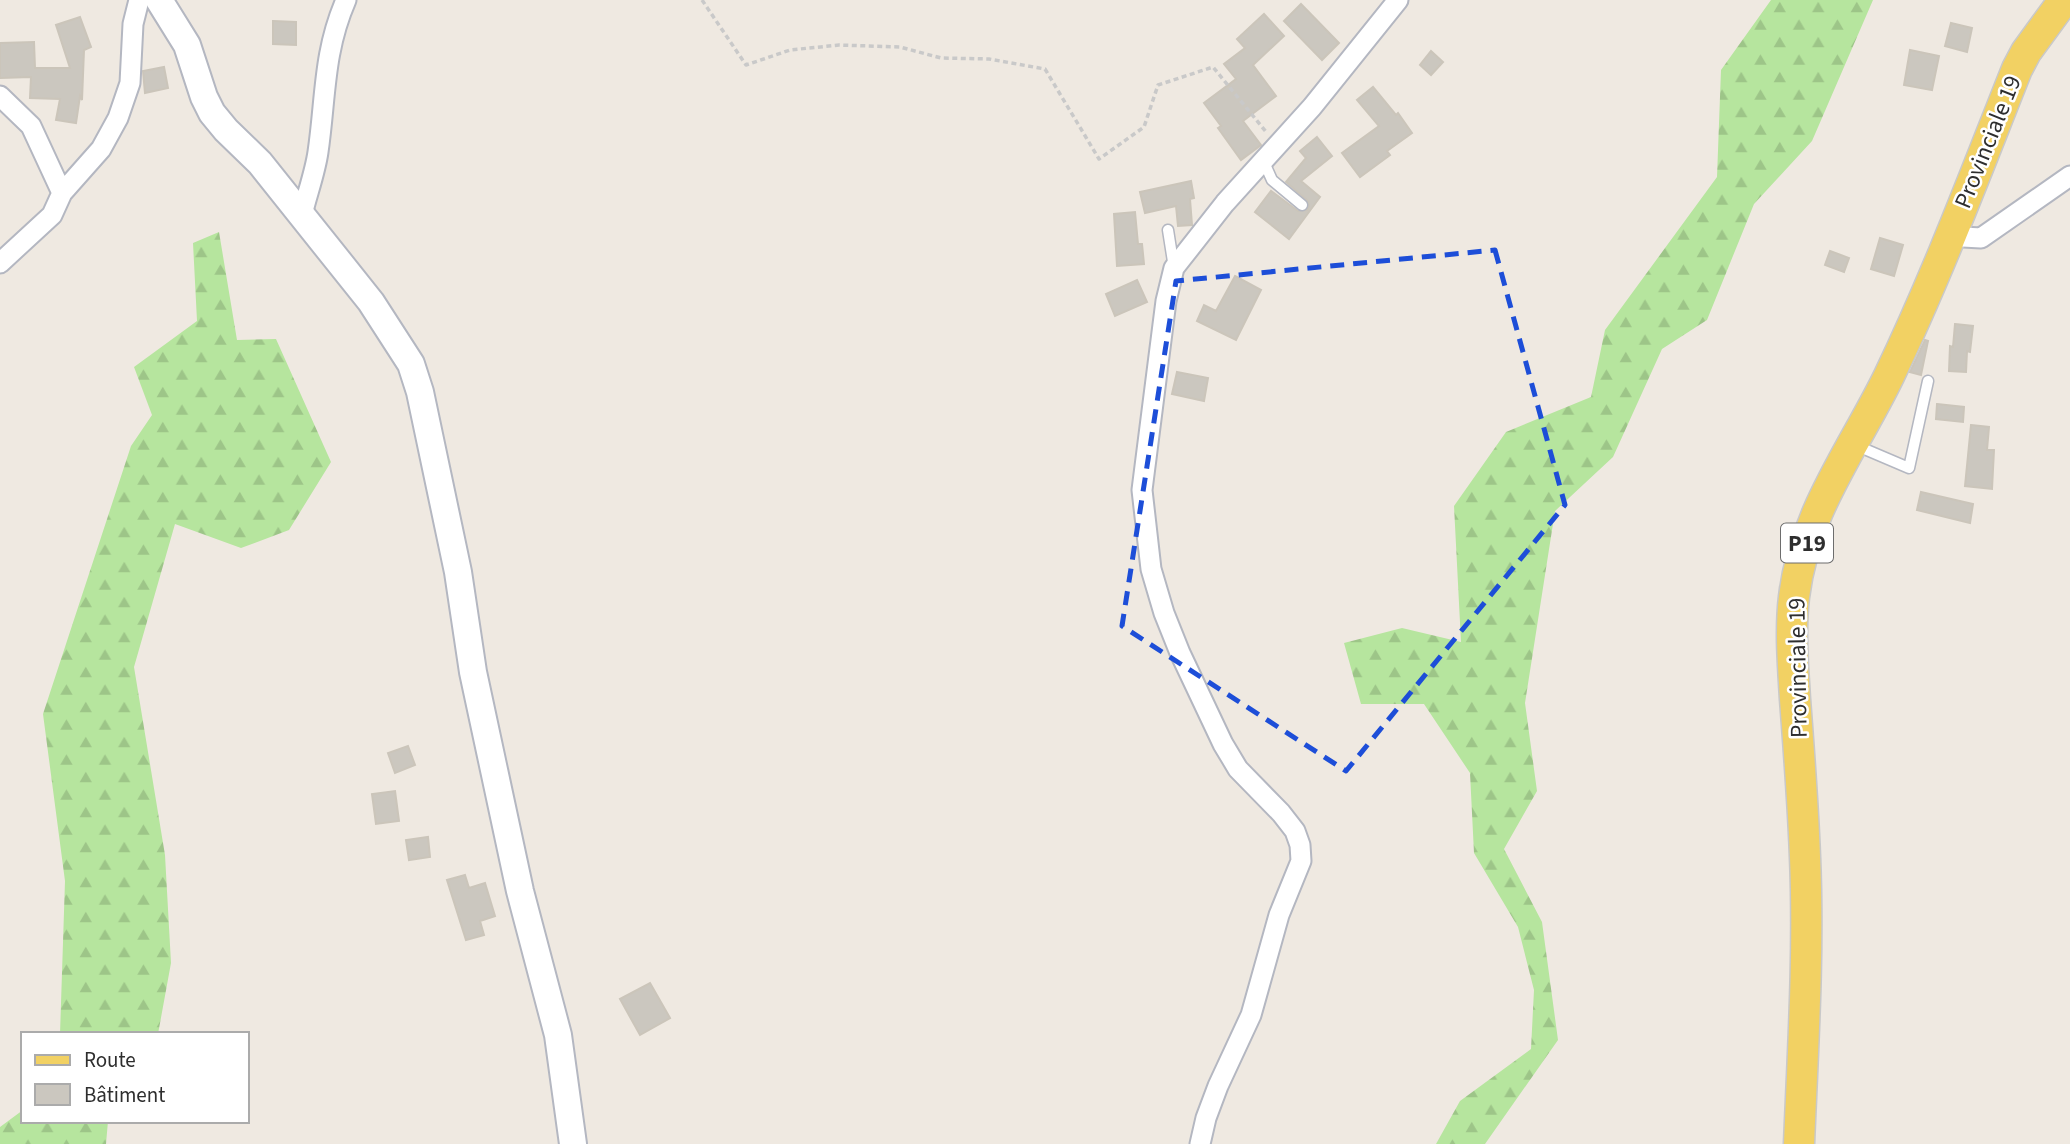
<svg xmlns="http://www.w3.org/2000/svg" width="2070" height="1144" font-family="'Source Sans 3',sans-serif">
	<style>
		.forest { fill: url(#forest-firs) }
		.building { fill: #cbc7bf; stroke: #cbc5ba; stroke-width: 2 }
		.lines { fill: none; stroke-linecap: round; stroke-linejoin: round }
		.lane-casing { stroke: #b4b7c1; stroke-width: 13 }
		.street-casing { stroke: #b4b7c1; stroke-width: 23 }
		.secondary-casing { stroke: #b4b7c1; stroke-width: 30 }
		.primary-casing { stroke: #c9c9c9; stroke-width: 33 }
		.path { stroke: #c9c9c9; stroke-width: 3.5; stroke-dasharray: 5 3.5; stroke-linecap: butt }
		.lane { stroke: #fff; stroke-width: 10 }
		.street { stroke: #fff; stroke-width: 19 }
		.secondary { stroke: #fff; stroke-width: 26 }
		.primary { stroke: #f2d163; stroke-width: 30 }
		.marked { fill: none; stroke: #1d4ed8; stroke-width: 5; stroke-dasharray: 14 9; stroke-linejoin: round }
		.labels { text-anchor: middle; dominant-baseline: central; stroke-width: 5; stroke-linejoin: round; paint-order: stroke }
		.shield { fill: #fff; stroke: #6d6d6d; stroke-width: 2 }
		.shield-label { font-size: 23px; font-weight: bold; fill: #2e2e2e }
		.street-label { font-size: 24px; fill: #2e2e2e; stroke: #fff }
	</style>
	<defs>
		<pattern id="forest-firs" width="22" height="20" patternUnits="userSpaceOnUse" patternTransform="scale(1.75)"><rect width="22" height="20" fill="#b6e59e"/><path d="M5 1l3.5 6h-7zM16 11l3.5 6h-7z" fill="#9dc588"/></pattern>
	</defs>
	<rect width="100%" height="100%" fill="#efe9e1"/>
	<path class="forest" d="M1771 0H1873L1812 141 1754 204 1707 320 1662 349 1613 457 1555 511 1525 703 1537 791 1504 849 1542 922 1558 1040 1485 1144H1436L1460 1101 1531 1049 1534 990 1518 927 1474 853 1470 773 1424 704H1361L1344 643 1402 628 1461 642 1454 506 1506 432 1591 397 1605 330 1717 177 1721 70Z
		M219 232 237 340 276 339 331 462 289 530 241 548 175 524 134 667 165 855 171 963 158 1034H60L65 881 43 714 131 446 152 415 134 367 197 321 193 243Z
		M23 1110V1121H108L106 1144H0V1127Z"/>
	<path class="building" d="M1301 4 1339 43 1322 60 1284 21Z
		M1264 14 1284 36 1253 65 1276 96 1243 121 1261 145 1241 160 1218 128 1221 126 1204 103 1236 79 1224 64 1245 48 1237 39Z
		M80 17 91 47 84 50 82 100 80 96 76 123 56 120 60 99 30 98 31 77 0 78V43L34 42 35 68H70L56 25Z
		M273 21 296 22V45L273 44Z
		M1951 23 1972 28 1967 52 1945 46Z
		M1910 50 1939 56 1932 90 1904 85Z
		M1431 51 1443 62 1431 75 1420 65Z
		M164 67 168 88 145 93 143 71Z
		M1373 87 1396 115 1398 113 1412 133 1387 151 1390 155 1360 177 1342 153 1379 126 1357 100Z
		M1317 137 1332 156 1301 181 1320 197 1289 239 1255 212 1271 191 1298 211 1307 210 1309 206 1307 200 1286 182 1306 158 1300 151Z
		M1191 181 1194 198 1190 199 1192 225 1178 226 1176 206 1145 213 1140 192Z
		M1135 212 1138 244H1142L1144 264 1117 266 1114 214Z
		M1880 238 1903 245 1894 276 1871 269Z
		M1830 251 1849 258 1844 272 1825 265Z
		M1235 276 1261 290 1236 340 1197 321 1204 305 1216 311Z
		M1137 280 1147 302 1115 316 1106 294Z
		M1955 324 1973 326 1970 352 1967 351 1966 372 1949 371 1950 346 1953 347Z
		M1925 340 1928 341 1921 375 1910 372Z
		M1177 372 1208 378 1204 401 1172 394Z
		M1937 404 1964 407 1963 422 1936 419Z
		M1971 425 1989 427 1987 450H1994L1992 489 1965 486Z
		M1921 492 1973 504 1970 523 1917 510Z
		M408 746 415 765 395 773 388 753Z
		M395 791 399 821 376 824 372 794Z
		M428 837 430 857 409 860 406 840Z
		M465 875 469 888 485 883 495 916 480 921 484 935 466 940 447 880Z
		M650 983 670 1018 640 1035 620 999Z"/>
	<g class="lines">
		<g class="lane-casing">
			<path id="lane" d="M1263 160 1272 180 1302 205
				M1168 230 1174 268
				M1855 445 1909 468 1928 381"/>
		</g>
		<g class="street-casing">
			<path id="street" d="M0 96 31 126 62 193
				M302 215C307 194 315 173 318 152 326 97 323 53 346 0
				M1952 231 1963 237 1981 238 2070 176
				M0 263 52 215 62 193 101 149 118 118 130 83 133 24 139 0
				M1200 1144 1206 1118 1218 1086 1251 1015 1279 915 1301 861 1300 845 1295 831 1281 813 1238 769 1223 744 1180 653 1164 613 1151 569 1142 490 1166 301 1174 268 1225 203 1312 107 1398 0"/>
		</g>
		<g class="secondary-casing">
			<path id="secondary" d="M159 0 187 45 204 97 212 113 226 130 260 163 371 302 411 364 420 392 458 572 473 672 520 891 558 1035 573 1144"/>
		</g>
		<g class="primary-casing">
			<path id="primary" d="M1799 1144C1803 1048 1809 952 1805 857 1803 804 1799 751 1795 699 1793 666 1790 630 1794 597 1804 512 1853 450 1889 376 1937 276 1976 172 2017 69L2026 52 2064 0"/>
		</g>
		<path class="path" d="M702 0 746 65 790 50 839 45 900 47 941 58 989 59 1045 69 1099 159 1144 127 1158 85 1213 67 1267 133"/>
		<use href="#lane" class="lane"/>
		<use href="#street" class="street"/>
		<use href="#secondary" class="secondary"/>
		<use href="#primary" class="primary"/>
	</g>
	<path class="marked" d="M1495 250 1565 505 1346 771 1122 626 1176 281Z"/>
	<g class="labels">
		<rect class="shield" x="1781" y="523.5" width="52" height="39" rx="5"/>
		<g class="shield-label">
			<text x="1807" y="543">P19</text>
		</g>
		<g class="street-label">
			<text transform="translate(1988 142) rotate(-68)">Provinciale 19</text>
			<text transform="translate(1798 668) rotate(-91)">Provinciale 19</text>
		</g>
	</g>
	<rect x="21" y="1032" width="228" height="91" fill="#ffffff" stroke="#ababab" stroke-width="2"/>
	<rect x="35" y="1055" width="35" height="10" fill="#f2d163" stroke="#ababab" stroke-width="2"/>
	<text x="84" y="1067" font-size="21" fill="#2e2e2e">Route</text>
	<rect x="35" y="1084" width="35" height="21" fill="#cbc7bf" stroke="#ababab" stroke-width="2"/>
	<text x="84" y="1102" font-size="21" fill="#2e2e2e">Bâtiment</text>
</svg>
